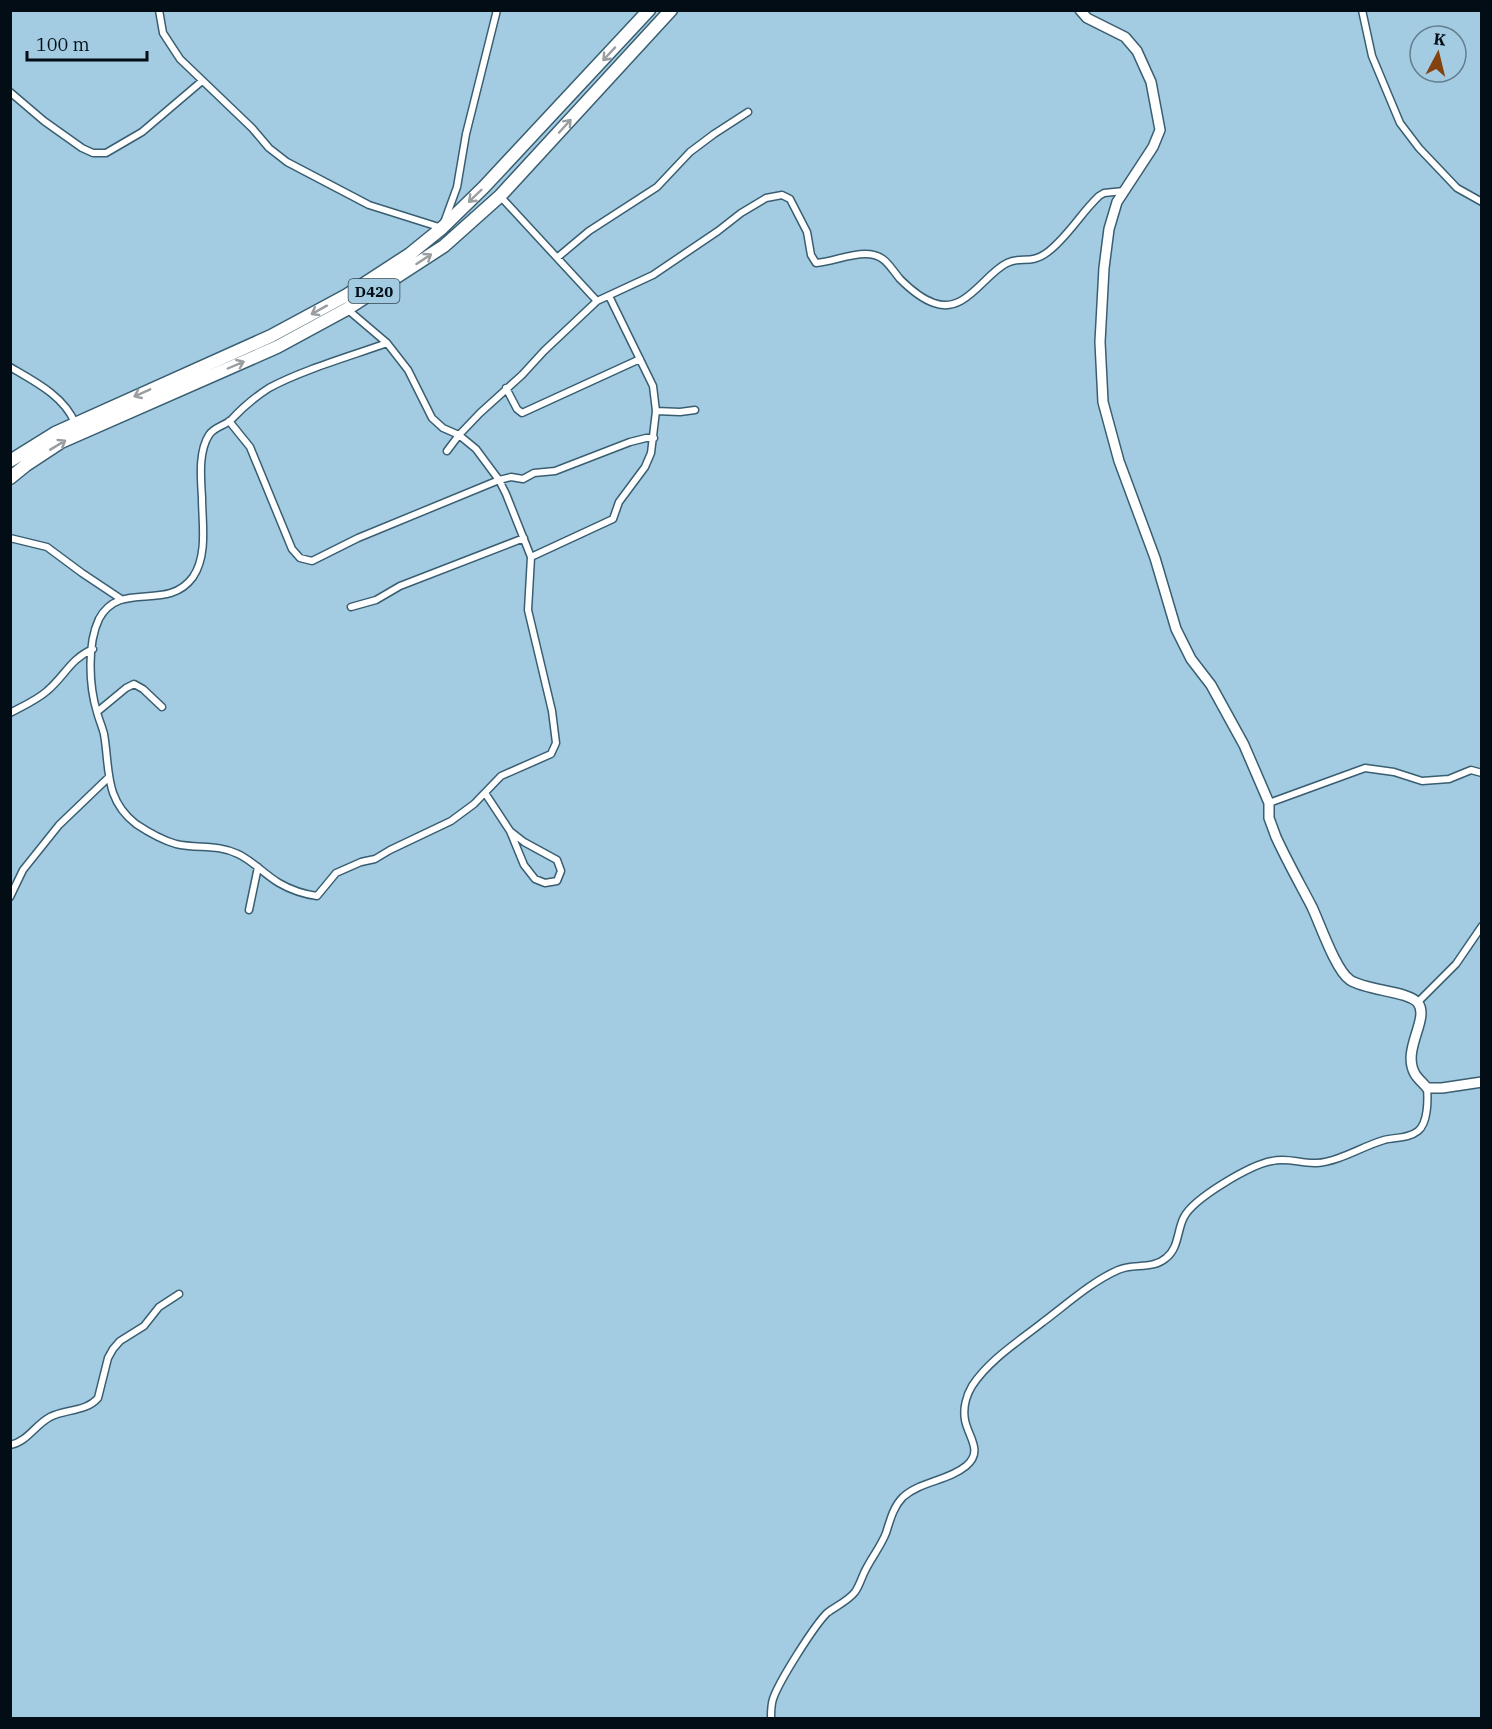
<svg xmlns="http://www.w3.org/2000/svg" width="1492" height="1729" font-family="'IBM Plex Serif',serif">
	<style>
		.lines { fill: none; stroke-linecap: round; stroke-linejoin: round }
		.street-casing { stroke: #395e71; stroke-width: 9 }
		.secondary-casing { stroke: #395e71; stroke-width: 12 }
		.highway-casing { stroke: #395e71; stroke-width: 15 }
		.street { stroke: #fff; stroke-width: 6 }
		.secondary { stroke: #fff; stroke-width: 9 }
		.highway { stroke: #fff; stroke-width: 12 }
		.oneway { stroke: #9a9ea1 }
		.labels { text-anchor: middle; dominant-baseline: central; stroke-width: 6; stroke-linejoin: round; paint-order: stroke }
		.shield { fill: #a3cbe1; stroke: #324652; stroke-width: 1.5 }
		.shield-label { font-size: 15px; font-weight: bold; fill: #020d15 }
	</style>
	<rect width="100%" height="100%" fill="#a3cbe1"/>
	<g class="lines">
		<g class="street-casing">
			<path id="street" d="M159 10 163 33 180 59 252 128 269 148 287 162 369 205 442 228 457 187 466 134 497 10
				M1362 10 1372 56 1400 123 1419 148 1457 188 1482 202
				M10 92 44 121 82 148 93 153H106L142 132 202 81
				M500 196 597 301
				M558 257 589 231 657 187 690 152 714 134 748 112
				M347 309 387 343 408 370 432 418 443 428 459 435 476 449 499 480 506 494 531 557 528 610 552 711 556 743 551 754 501 776 474 804 451 821 390 850 375 859 361 862 336 873 317 896C303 894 291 890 279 883 264 874 253 861 238 854 218 844 198 849 176 844 162 840 148 832 136 824 104 799 110 769 104 734 102 726 99 720 97 712 89 686 87 644 99 619 120 579 167 613 193 577 208 555 202 522 202 498 201 479 198 452 209 435 214 427 224 426 231 420 242 408 255 397 269 388 302 370 351 356 387 343
				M10 367C34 381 64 396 75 423
				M506 388 517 409 522 413 640 359
				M656 411 680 412 695 410
				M229 421 250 447 292 549 300 558 312 561 358 538 499 480 511 477 523 479 534 473 555 471 630 442 646 438H654
				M447 451 459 435 480 413 522 375 544 351 597 301 653 275 718 231 741 213 766 198 782 195 790 199 807 232 811 255 816 263C832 262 848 254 865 254 885 254 889 266 900 279 909 288 922 299 934 303 965 315 984 274 1007 263 1022 255 1030 266 1049 251 1069 235 1081 213 1099 196L1104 193 1124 191
				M10 538 47 547 82 573 121 599
				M531 557 613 519 619 502 645 467 651 453 656 411 653 386 609 296
				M351 607 376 600 400 586 524 538
				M97 712 126 688 134 684 143 689 162 707
				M10 713C23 706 37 700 47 691 65 676 70 659 93 649
				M485 793 510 831 524 865 535 879 545 883 557 881 561 871 557 860 524 842 510 831
				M1269 803 1365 768 1394 772 1422 781 1449 779 1471 770 1482 773
				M10 897 23 870 59 825 108 778
				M249 910 258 867
				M1418 1002 1456 964 1482 926
				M10 1445C27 1442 35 1425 50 1417 65 1409 86 1412 98 1398L108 1358 113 1349 120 1341 144 1326 159 1307 179 1294
				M771 1718C771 1712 771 1705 773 1699 779 1681 814 1626 827 1613 836 1606 848 1601 855 1592 860 1585 862 1576 866 1569 872 1557 881 1546 886 1533 890 1521 893 1507 903 1497 921 1481 948 1481 966 1466 984 1451 968 1437 965 1420 963 1409 966 1396 972 1386 989 1360 1019 1341 1043 1322 1067 1304 1091 1282 1118 1270 1133 1263 1152 1270 1166 1258 1179 1248 1177 1230 1184 1217 1194 1198 1250 1165 1272 1161 1288 1157 1301 1164 1317 1163 1338 1162 1363 1146 1384 1140 1395 1137 1408 1139 1418 1131 1428 1123 1428 1100 1427 1088"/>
		</g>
		<g class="secondary-casing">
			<path id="secondary" d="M1080 10 1087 18 1125 37 1137 51 1151 82 1160 130 1153 147 1117 202 1109 229 1104 268 1100 342 1103 402 1119 461 1155 558 1176 629 1191 659 1211 685 1244 745 1269 803V818L1276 837C1287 861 1300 884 1312 907 1320 924 1336 971 1350 980 1367 991 1409 991 1418 1003 1430 1019 1401 1050 1415 1074 1418 1079 1424 1084 1427 1088H1442L1482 1082"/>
		</g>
		<g class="highway-casing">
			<path id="highway" d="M10 461 55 433 271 336 347 295 410 254 442 228 484 187 649 10
				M10 478 26 465 61 442 277 347 347 309 444 246 500 196 671 10"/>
		</g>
		<use href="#street" class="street"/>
		<use href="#secondary" class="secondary"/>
		<use href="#highway" class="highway"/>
	</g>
	<defs><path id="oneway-shaft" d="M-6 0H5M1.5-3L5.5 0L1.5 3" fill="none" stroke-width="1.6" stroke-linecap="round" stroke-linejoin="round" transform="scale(1.5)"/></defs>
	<g class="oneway">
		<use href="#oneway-shaft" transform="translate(609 54) rotate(133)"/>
		<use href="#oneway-shaft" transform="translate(565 126) rotate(-48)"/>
		<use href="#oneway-shaft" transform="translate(475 196) rotate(136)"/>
		<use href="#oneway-shaft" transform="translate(424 259) rotate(-33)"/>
		<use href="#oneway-shaft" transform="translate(319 310) rotate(151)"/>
		<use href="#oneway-shaft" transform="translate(236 365) rotate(-23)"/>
		<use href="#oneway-shaft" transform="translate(142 393) rotate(156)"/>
		<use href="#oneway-shaft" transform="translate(58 445) rotate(-31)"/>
	</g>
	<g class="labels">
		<rect class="shield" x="348.5" y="279" width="51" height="24" rx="4.5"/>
		<g class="shield-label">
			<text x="374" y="291">D420</text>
		</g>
	</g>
	<rect width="1492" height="1729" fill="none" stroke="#020d15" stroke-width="24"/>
	<g transform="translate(1438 54) rotate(7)"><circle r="28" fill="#a3cbe1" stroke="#637f8f" stroke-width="1.5"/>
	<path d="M0-4.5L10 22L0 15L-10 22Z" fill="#83420e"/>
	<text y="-9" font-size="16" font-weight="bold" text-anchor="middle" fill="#020d15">K</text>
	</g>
	<path d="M27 51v9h120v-9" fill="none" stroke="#020d15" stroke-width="3"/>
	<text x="36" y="51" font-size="18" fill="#020d15" stroke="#a3cbe1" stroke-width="4.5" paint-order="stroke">100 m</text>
</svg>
